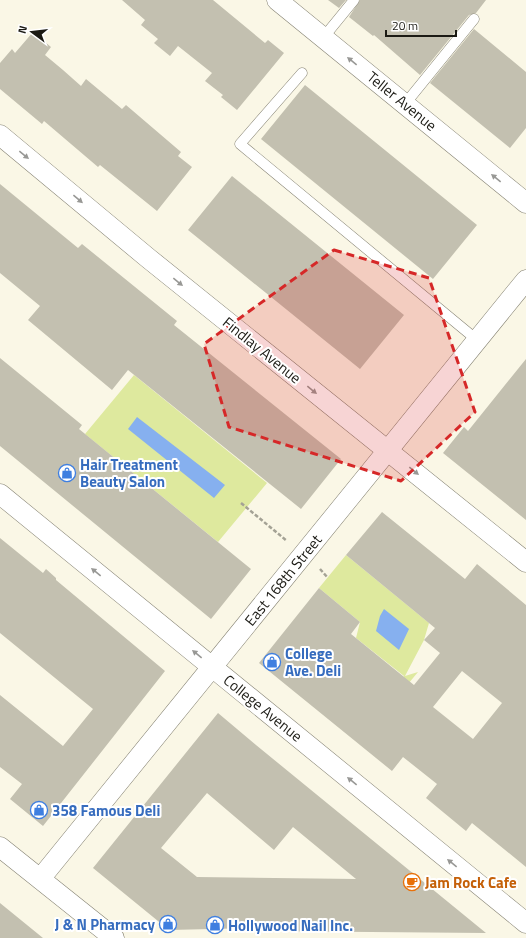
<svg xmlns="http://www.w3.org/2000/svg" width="526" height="938" font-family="'Titillium Web',sans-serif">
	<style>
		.green { fill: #dee99e }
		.water { fill: #86b0ef }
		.building { fill: #c3c0b0; fill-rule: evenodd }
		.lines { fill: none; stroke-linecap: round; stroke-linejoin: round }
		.lane-casing { stroke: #848172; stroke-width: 11 }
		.street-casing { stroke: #848172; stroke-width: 21 }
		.path { stroke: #a4a295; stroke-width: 2.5; stroke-dasharray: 4 2; stroke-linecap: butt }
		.lane { stroke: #fff; stroke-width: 10 }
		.street { stroke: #fff; stroke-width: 20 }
		.oneway { fill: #989895 }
		.marked { fill: #d62828; fill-opacity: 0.2; stroke: #d62828; stroke-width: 3; stroke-dasharray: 8 5; stroke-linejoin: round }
		.labels { text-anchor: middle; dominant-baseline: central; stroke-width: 4; stroke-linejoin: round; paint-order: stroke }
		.street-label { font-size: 15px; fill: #1b1a14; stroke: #fff }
		.shop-label { font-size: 15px; font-weight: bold; fill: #366cbe; stroke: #fff; text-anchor: start }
		.food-label { font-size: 15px; font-weight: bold; fill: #c56008; stroke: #fff; text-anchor: start }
	</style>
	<rect width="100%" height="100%" fill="#faf7e6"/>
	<path class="green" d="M134 375 267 483 218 542 85 434Z
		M346 555 429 623 424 640 405 676 418 672 375 724 371 718 404 676 356 638 360 622 319 588Z"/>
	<path class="water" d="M137 417 225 485 214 498 128 429Z
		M384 609 409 629 399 650 376 631 380 616Z"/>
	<path class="building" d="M122 0H213L265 43 268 40 284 53 237 110 221 97 223 95 205 81 212 73 178 46 170 56 154 43 158 39 141 25 145 20Z
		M328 0H346L339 8Z
		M360 0H486L476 13 469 15 420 75 374 35 373 36 349 17Z
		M474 29 526 72V128L510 148 430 83Z
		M33 32 51 47 45 55 63 70 81 86 86 79 122 109 126 105 181 152 178 156 192 167 157 211 100 165 98 167 44 121 42 124 0 89V63L12 49 15 53Z
		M305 85 477 225 433 279 261 139Z
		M232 176 404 315 360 369 188 230Z
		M0 184 78 248 82 244 177 321 174 325 341 459 301 509 128 370 112 390 28 320 40 306 0 273Z
		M0 358 82 425 79 429 251 569 211 619 0 446Z
		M526 359V520L443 453 464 427 468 431Z
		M382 512 465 579 477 564 526 605V867L472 823 466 831 426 798 437 784 403 757 392 771 259 663 319 588 360 622 351 634 414 685 440 653 424 640 435 628 346 555ZM462 671 502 703 473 739 433 707Z
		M0 538 43 573 46 569 56 578V580L165 671 43 826 10 799 22 784 0 767V695L63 746 93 709 0 633Z
		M218 713 256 745 486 933 255 931V928L169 930 93 868ZM207 793 274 850 293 827 356 879 197 877 161 848Z
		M0 903 43 938H0Z"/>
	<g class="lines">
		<g class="lane-casing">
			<path id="lane" d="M323 38 354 0
				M302 73 240 144 477 340
				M405 104 474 19"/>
		</g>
		<g class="street-casing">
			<path id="street" d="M277 0 526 203
				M0 135 148 258 526 562
				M0 494 526 923
				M0 847 114 938
				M40 879 526 280"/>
		</g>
		<path class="path" d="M241 503 287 541
			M320 569 328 578"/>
		<use href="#lane" class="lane"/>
		<use href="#street" class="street"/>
	</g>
	<defs><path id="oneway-solid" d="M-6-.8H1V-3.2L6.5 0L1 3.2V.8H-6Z"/></defs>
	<g class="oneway">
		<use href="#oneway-solid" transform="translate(352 61) rotate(-141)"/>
		<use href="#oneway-solid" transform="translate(24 155) rotate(39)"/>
		<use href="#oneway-solid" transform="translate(496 178) rotate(-141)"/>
		<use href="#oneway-solid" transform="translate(78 199) rotate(40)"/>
		<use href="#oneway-solid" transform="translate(178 282) rotate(39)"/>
		<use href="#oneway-solid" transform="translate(312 390) rotate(39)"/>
		<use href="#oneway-solid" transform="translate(414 471) rotate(39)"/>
		<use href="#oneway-solid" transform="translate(96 572) rotate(-141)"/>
		<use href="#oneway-solid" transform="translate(197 654) rotate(-141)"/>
		<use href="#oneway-solid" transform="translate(352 781) rotate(-141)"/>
		<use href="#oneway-solid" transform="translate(452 863) rotate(-141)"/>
	</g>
	<path class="marked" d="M334 250 429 278 475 412 401 481 229 427 204 344Z"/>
	<defs>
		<g id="shop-ring" transform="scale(0.9)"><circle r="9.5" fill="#fff" stroke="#3f7fe0" stroke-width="1.5"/><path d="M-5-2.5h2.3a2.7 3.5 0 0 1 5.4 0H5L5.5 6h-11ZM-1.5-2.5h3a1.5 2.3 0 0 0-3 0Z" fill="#3f7fe0"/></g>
		<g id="cafe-ring" transform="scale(0.9)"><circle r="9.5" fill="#fff" stroke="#e8710a" stroke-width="1.5"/><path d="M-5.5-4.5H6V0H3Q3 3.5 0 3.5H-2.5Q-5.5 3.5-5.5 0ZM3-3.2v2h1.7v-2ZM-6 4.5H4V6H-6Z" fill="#e8710a"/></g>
	</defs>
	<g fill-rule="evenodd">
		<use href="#shop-ring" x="67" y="473"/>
		<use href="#shop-ring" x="272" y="662"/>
		<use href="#shop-ring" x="39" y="810"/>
		<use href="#cafe-ring" x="412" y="882"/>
		<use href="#shop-ring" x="168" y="924"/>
		<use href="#shop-ring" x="215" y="925"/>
	</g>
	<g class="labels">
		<g class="street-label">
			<text transform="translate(402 101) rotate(39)">Teller Avenue</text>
			<text transform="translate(262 350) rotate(39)">Findlay Avenue</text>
			<text transform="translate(283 580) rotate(-51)">East 168th Street</text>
			<text transform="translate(263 708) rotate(39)">College Avenue</text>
		</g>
		<g class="shop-label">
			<text x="80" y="464">Hair Treatment<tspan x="80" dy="17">Beauty Salon</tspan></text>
			<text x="285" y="653">College<tspan x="285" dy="17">Ave. Deli</tspan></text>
			<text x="52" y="810">358 Famous Deli</text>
			<text x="155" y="924" text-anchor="end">J &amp; N Pharmacy</text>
			<text x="228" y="925">Hollywood Nail Inc.</text>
		</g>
		<g class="food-label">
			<text x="425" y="882">Jam Rock Cafe</text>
		</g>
	</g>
	<g transform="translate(32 32) rotate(285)" stroke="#ffffff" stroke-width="3" paint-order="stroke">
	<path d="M0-3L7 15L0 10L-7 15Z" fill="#1b1a14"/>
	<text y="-6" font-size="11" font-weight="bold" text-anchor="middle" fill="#1b1a14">N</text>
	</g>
	<path d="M386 30v6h70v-6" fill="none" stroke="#1b1a14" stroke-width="2"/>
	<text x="392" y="30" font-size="12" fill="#1b1a14" stroke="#ffffff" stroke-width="3" paint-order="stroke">20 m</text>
</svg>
